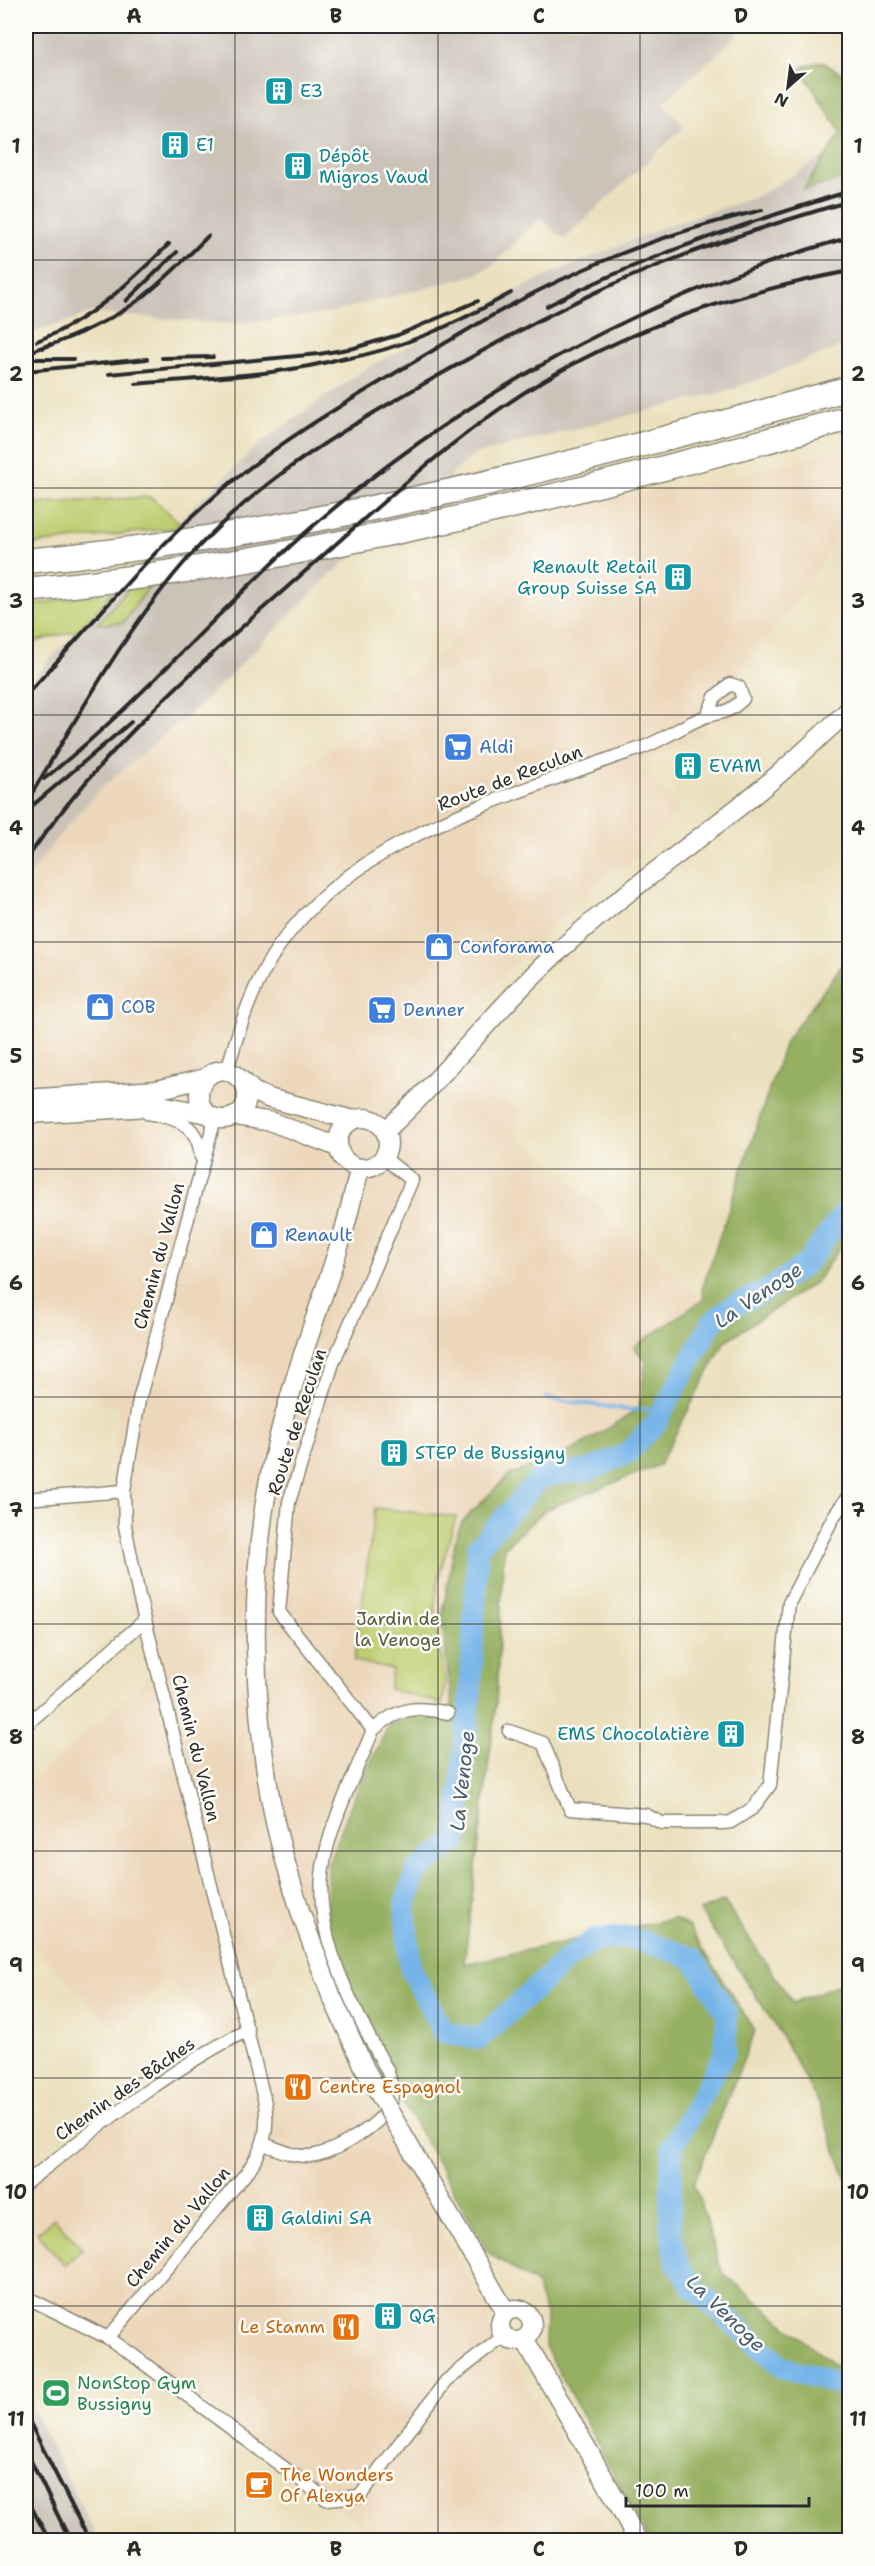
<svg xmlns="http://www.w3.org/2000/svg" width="875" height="2566" font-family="'Shantell Sans',sans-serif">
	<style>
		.built { fill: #ecd7ba }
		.industrial { fill: #cbc2b8 }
		.green { fill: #becd6f; stroke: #747c4d; stroke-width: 1.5 }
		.forest { fill: #96b062; stroke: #606e46; stroke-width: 1.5 }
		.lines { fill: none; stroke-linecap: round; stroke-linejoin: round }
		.stream { stroke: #75b4e9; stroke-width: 4 }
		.river { stroke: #75b4e9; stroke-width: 22 }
		.street-casing { stroke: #8b8674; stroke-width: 15 }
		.secondary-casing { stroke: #8b8674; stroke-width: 21 }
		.highway-casing { stroke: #8b8674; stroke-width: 27 }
		.street { stroke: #fff; stroke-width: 12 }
		.secondary { stroke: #fff; stroke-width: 18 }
		.highway { stroke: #fff; stroke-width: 24 }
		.rail { stroke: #2b2b2b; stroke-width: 4 }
		.secondary-bridge-casing { stroke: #8b8674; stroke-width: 21; stroke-linecap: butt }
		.secondary-bridge { stroke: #fff; stroke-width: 18 }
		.grid { fill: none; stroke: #2b2b2b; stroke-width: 1.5; stroke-opacity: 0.55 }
		.labels { text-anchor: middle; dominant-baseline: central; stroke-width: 5; stroke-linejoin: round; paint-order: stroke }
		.culture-label { font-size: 18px; fill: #0d838f; stroke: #fdfcf7; text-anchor: start }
		.shop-label { font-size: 18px; fill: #366cbe; stroke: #fdfcf7; text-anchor: start }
		.street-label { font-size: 18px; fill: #2b2b2b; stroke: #fdfcf7 }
		.park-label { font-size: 18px; fill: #575c3f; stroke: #fdfcf7 }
		.food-label { font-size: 18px; fill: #c56008; stroke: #fdfcf7; text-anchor: start }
		.leisure-label { font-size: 18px; fill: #27864d; stroke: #fdfcf7; text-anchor: start }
		.water-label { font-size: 20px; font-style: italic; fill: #455b6e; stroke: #fdfcf7 }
		.neatline { fill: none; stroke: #2b2b2b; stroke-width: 2 }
		.grid-label { font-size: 20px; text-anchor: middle; font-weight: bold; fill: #2b2b2b }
	</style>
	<rect width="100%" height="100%" fill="#fdfcf7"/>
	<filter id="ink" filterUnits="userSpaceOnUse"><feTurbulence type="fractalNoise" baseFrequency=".0167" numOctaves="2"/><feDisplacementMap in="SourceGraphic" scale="12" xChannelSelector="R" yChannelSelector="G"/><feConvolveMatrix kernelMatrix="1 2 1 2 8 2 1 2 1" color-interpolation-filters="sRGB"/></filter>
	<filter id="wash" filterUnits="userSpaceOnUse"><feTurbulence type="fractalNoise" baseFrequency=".008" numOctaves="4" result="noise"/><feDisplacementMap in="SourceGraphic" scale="24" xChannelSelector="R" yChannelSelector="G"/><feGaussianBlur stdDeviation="1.35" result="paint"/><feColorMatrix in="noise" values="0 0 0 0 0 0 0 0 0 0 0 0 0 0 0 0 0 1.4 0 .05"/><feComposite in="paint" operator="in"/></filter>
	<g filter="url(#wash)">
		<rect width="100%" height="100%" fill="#ebe0be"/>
		<path class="built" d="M849 447V513L817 571 782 621 730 684 758 707 638 764 681 809 627 866 611 870 503 976 480 993 439 1038 524 1113 511 1127 704 1299 634 1347 646 1361 639 1409 575 1449 508 1476 462 1522 456 1537 442 1616 453 1719 420 1714 390 1723 357 1790 327 1866 328 1920 295 1930 282 1943 272 1970 246 1991 261 2043 336 2041 408 2166 450 2247 491 2314 488 2329 508 2350 540 2410 570 2456 610 2540H379L226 2418 108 2338 48 2308 39 2311 26 2303V2185L123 2111 218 2056 212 2028 167 1979 114 2028 26 1937V1787L149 1676 123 1577 115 1517 112 1474 119 1408 26 1381V881L56 839 99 790 183 720 261 798 375 718 367 705 368 702 450 647 409 583 464 563 459 548 621 495 714 481Z"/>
		<path class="industrial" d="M26 26H741L736 36 663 103 684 127 564 239 540 218 493 265 475 275 325 314 233 324 87 313 75 319 26 335Z
			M849 141V343L734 389 476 454 329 576 202 703 99 790 56 839 26 881V685L179 521 260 443 368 367 539 279 666 226 756 197Z
			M26 2395 98 2540H26Z"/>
		<path class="green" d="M151 497 180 523 175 528 26 545V504Z
			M150 585 123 623 97 624 129 588Z
			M114 591 79 630 26 644V606Z
			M375 1508 456 1517C447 1549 434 1583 435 1617 436 1646 451 1674 442 1704L389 1689 392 1669 354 1661Z
			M54 2218 82 2249 65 2265 37 2233Z"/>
		<path class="forest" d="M821 61 849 78V178L803 190 841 133 800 68Z
			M849 956V1234L816 1282 725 1341 659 1465 545 1510 504 1548 496 1704 464 1964 674 1918 689 1927 755 2031 694 2183 722 2272 840 2370 849 2371V2540H649L545 2346 546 2315 535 2283 489 2253 351 2011 328 1920 327 1866 357 1790 390 1723 420 1714 453 1718 442 1617 456 1537 462 1522 508 1476 575 1449 639 1409 646 1361 634 1347 704 1299 702 1289 785 1042Z
			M724 1901 793 2003 849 1980V2186L820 2106 777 2028 700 1911Z"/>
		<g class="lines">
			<path class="stream" d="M546 1398 631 1410 663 1408"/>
			<path class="river" d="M850 1205 806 1264 770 1289 733 1306 712 1322 656 1423 628 1453 590 1470 542 1476 478 1547 470 1696 456 1841 417 1870 405 1904 410 1967 443 2032 479 2039 565 1961 594 1940 629 1937 693 1958 727 2014 725 2053 672 2148 670 2225 677 2263 694 2288 782 2367 850 2388"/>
		</g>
	</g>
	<g filter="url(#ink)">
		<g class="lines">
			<g class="street-casing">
				<path id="street" d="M227 1071C239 1028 253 983 279 946 355 838 500 800 617 756 629 752 640 749 651 744 669 736 686 724 704 717 723 710 725 716 743 699L739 687 730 684 715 697 707 716
					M147 1113C177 1118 198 1123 201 1157
					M26 1499 124 1491
					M26 1725 145 1620
					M373 1730 279 1612 289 1502 333 1363 412 1180 384 1158
					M509 1731 543 1743 570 1809 646 1815 662 1823H723L731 1822 753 1808 770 1785 789 1603 834 1516 850 1494
					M264 2144C278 2149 294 2157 309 2156 332 2154 380 2126 390 2105 394 2094 391 2083 388 2072 356 2012 312 1938 323 1867 330 1822 356 1773 373 1730 399 1707 415 1706 448 1713
					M26 2183C96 2128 168 2070 248 2030
					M26 2297 108 2338 134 2356 326 2499 360 2496 446 2381 504 2336
					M108 2338 248 2171C264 2148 269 2130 265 2103L139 1596 125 1526 124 1491 139 1400 215 1118"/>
			</g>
			<g class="secondary-casing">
				<path id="secondary" d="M244 1082C261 1123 201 1133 199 1096 199 1088 202 1081 208 1076 229 1059 241 1083 255 1092 259 1094 264 1096 268 1098L353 1120
					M26 1099 156 1090 206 1078
					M26 1114 166 1106 208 1114
					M236 1116 272 1122 338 1147
					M338 1143a25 25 0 1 1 50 0a25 25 0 1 1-50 0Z
					M385 1131C444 1078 491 1014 549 960 613 900 686 850 755 794 788 768 818 738 850 709
					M301 1914C292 1884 282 1853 275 1822 252 1714 248 1573 272 1465 289 1386 319 1311 343 1234 349 1213 354 1190 360 1168
					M423 2170 506 2312
					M500 2325a16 16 0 1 1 32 0a16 16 0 1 1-32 0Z
					M525 2340 618 2503 637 2540"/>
			</g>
			<g class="highway-casing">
				<path id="highway" d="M26 561C310 534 575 465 850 388
					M26 590C306 563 579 493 850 418"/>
			</g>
			<use href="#street" class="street"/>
			<use href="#secondary" class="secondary"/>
			<use href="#highway" class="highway"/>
			<path class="rail" d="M126 301 177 252
				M547 306C644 256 746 223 850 191
				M37 341C90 321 129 283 169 244
				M43 348C77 335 110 321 139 300 164 281 186 258 208 236
				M26 353 51 344
				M162 358 213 357
				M26 359H73
				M340 360C402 349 456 324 511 293
				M26 371 147 359
				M109 374 319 354 354 348 398 335 478 301
				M136 384C205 377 279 377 346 357
				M26 695C86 632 140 563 206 504 267 449 336 408 407 366 459 335 510 303 565 278 628 248 694 226 762 210
				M44 779C135 707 210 619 296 541 454 399 644 295 850 237
				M26 803C77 719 124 630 190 556 257 482 341 430 427 382 503 339 578 297 659 265 721 240 785 220 850 201
				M26 811 131 722
				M26 860C96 757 191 671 284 590 362 522 438 448 525 392 625 329 734 293 850 271
				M26 2415 89 2540
				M26 2451 70 2540
				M26 2497 49 2540"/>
			<g class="secondary-bridge-casing">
				<path id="secondary-bridge" d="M301 1914 331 1995 365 2069 423 2170"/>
			</g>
			<use href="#secondary-bridge" class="secondary-bridge"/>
		</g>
	</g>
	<path class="grid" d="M235 26V2540M438 26V2540M640 26V2540M26 260H850M26 488H850M26 715H850M26 942H850M26 1169H850M26 1397H850M26 1624H850M26 1851H850M26 2078H850M26 2306H850"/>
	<defs>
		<g id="building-square" transform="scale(1.5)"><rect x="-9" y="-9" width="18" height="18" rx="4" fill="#0f9aa8" stroke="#fdfcf7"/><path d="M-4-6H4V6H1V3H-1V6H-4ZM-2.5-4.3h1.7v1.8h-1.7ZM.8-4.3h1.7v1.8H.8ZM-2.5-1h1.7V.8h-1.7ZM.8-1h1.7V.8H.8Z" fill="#fff"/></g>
		<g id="supermarket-square" transform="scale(1.5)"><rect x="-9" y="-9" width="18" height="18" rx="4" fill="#3f7fe0" stroke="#fdfcf7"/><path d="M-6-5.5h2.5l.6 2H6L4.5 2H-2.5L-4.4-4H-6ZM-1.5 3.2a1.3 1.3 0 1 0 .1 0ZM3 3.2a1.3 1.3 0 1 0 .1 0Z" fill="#fff"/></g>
		<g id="shop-square" transform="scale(1.5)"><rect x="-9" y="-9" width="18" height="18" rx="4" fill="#3f7fe0" stroke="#fdfcf7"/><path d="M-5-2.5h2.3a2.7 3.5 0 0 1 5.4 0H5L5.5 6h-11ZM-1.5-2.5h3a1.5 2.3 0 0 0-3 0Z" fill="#fff"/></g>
		<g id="restaurant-square" transform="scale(1.5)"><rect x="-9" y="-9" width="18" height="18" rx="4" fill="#e8710a" stroke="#fdfcf7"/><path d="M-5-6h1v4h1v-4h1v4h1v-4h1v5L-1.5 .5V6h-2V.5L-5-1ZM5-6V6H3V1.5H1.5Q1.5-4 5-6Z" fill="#fff"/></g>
		<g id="stadium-square" transform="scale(1.5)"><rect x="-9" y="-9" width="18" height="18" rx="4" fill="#2e9e5b" stroke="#fdfcf7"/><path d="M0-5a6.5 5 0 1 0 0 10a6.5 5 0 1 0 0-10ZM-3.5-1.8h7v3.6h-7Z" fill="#fff"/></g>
		<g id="cafe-square" transform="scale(1.5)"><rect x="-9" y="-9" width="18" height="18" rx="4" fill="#e8710a" stroke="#fdfcf7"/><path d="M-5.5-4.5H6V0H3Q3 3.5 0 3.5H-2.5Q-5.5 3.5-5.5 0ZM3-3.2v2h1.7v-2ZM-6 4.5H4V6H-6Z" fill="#fff"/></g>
	</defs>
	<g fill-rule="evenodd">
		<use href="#building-square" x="279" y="91"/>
		<use href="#building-square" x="175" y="145"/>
		<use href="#building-square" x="298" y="166"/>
		<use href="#building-square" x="678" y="577"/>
		<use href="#supermarket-square" x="458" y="747"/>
		<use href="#building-square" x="688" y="766"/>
		<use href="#shop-square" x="439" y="947"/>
		<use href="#shop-square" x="100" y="1007"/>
		<use href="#supermarket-square" x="382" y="1010"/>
		<use href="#shop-square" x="264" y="1235"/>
		<use href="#building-square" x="394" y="1453"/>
		<use href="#building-square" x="731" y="1734"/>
		<use href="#restaurant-square" x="298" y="2087"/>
		<use href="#building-square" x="260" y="2218"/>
		<use href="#building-square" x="388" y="2316"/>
		<use href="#restaurant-square" x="346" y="2327"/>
		<use href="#stadium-square" x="56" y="2393"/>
		<use href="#cafe-square" x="259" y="2485"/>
	</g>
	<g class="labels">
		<g class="culture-label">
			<text x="300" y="91">E3</text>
			<text x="196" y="145">E1</text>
			<text x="319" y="156">Dépôt<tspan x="319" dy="21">Migros Vaud</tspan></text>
			<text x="657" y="567" text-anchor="end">Renault Retail<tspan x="657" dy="21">Group Suisse SA</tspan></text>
			<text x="709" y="766">EVAM</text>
			<text x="415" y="1453">STEP de Bussigny</text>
			<text x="710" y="1734" text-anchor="end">EMS Chocolatière</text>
			<text x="281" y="2218">Galdini SA</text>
			<text x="409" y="2316">QG</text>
		</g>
		<g class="shop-label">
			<text x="479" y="747">Aldi</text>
			<text x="460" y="947">Conforama</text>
			<text x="121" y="1007">COB</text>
			<text x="403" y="1010">Denner</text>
			<text x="285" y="1235">Renault</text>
		</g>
		<g class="street-label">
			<text transform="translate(510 778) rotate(-21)">Route de Reculan</text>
			<text transform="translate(159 1256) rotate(-75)">Chemin du Vallon</text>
			<text transform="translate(297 1422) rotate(-72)">Route de Reculan</text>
			<text transform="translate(196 1748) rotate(76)">Chemin du Vallon</text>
			<text transform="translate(125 2089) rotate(-35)">Chemin des Bâches</text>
			<text transform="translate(178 2227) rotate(-50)">Chemin du Vallon</text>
		</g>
		<g class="park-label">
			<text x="398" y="1619">Jardin de<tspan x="398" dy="21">la Venoge</tspan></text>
		</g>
		<g class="food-label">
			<text x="319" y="2087">Centre Espagnol</text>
			<text x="325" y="2327" text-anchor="end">Le Stamm</text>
			<text x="280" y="2475">The Wonders<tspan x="280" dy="21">Of Alexya</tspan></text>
		</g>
		<g class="leisure-label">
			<text x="77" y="2383">NonStop Gym<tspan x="77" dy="21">Bussigny</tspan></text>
		</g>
		<g class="water-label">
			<text transform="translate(758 1295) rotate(-34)">La Venoge</text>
			<text transform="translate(462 1781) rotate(-84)">La Venoge</text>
			<text transform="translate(726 2313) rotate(44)">La Venoge</text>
		</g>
	</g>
	<rect width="875" height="2566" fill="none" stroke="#fdfcf7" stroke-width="66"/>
	<g transform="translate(788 87) rotate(208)" stroke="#fdfcf7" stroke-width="4.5" paint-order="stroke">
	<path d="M0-4.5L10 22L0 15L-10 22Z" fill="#2b2b2b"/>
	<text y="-9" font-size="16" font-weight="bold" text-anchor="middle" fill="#2b2b2b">N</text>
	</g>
	<path d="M626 2497v9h183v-9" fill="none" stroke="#2b2b2b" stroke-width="3"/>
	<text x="635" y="2497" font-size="18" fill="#2b2b2b" stroke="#fdfcf7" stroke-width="4.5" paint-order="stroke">100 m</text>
	<rect x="33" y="33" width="809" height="2500" class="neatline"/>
	<g class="grid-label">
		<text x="134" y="23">A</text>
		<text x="336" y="23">B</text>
		<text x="539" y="23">C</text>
		<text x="741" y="23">D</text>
		<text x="16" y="153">1</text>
		<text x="858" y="153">1</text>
		<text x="16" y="381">2</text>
		<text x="858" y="381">2</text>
		<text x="16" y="608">3</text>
		<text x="858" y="608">3</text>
		<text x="16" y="835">4</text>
		<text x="858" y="835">4</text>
		<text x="16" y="1063">5</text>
		<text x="858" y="1063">5</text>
		<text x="16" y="1290">6</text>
		<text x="858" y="1290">6</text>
		<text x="16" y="1517">7</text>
		<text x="858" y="1517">7</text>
		<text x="16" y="1744">8</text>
		<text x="858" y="1744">8</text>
		<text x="16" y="1972">9</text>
		<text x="858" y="1972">9</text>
		<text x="16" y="2199">10</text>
		<text x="858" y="2199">10</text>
		<text x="16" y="2426">11</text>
		<text x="858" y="2426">11</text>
		<text x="134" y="2556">A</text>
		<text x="336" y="2556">B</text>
		<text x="539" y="2556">C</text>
		<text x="741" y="2556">D</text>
	</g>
</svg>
